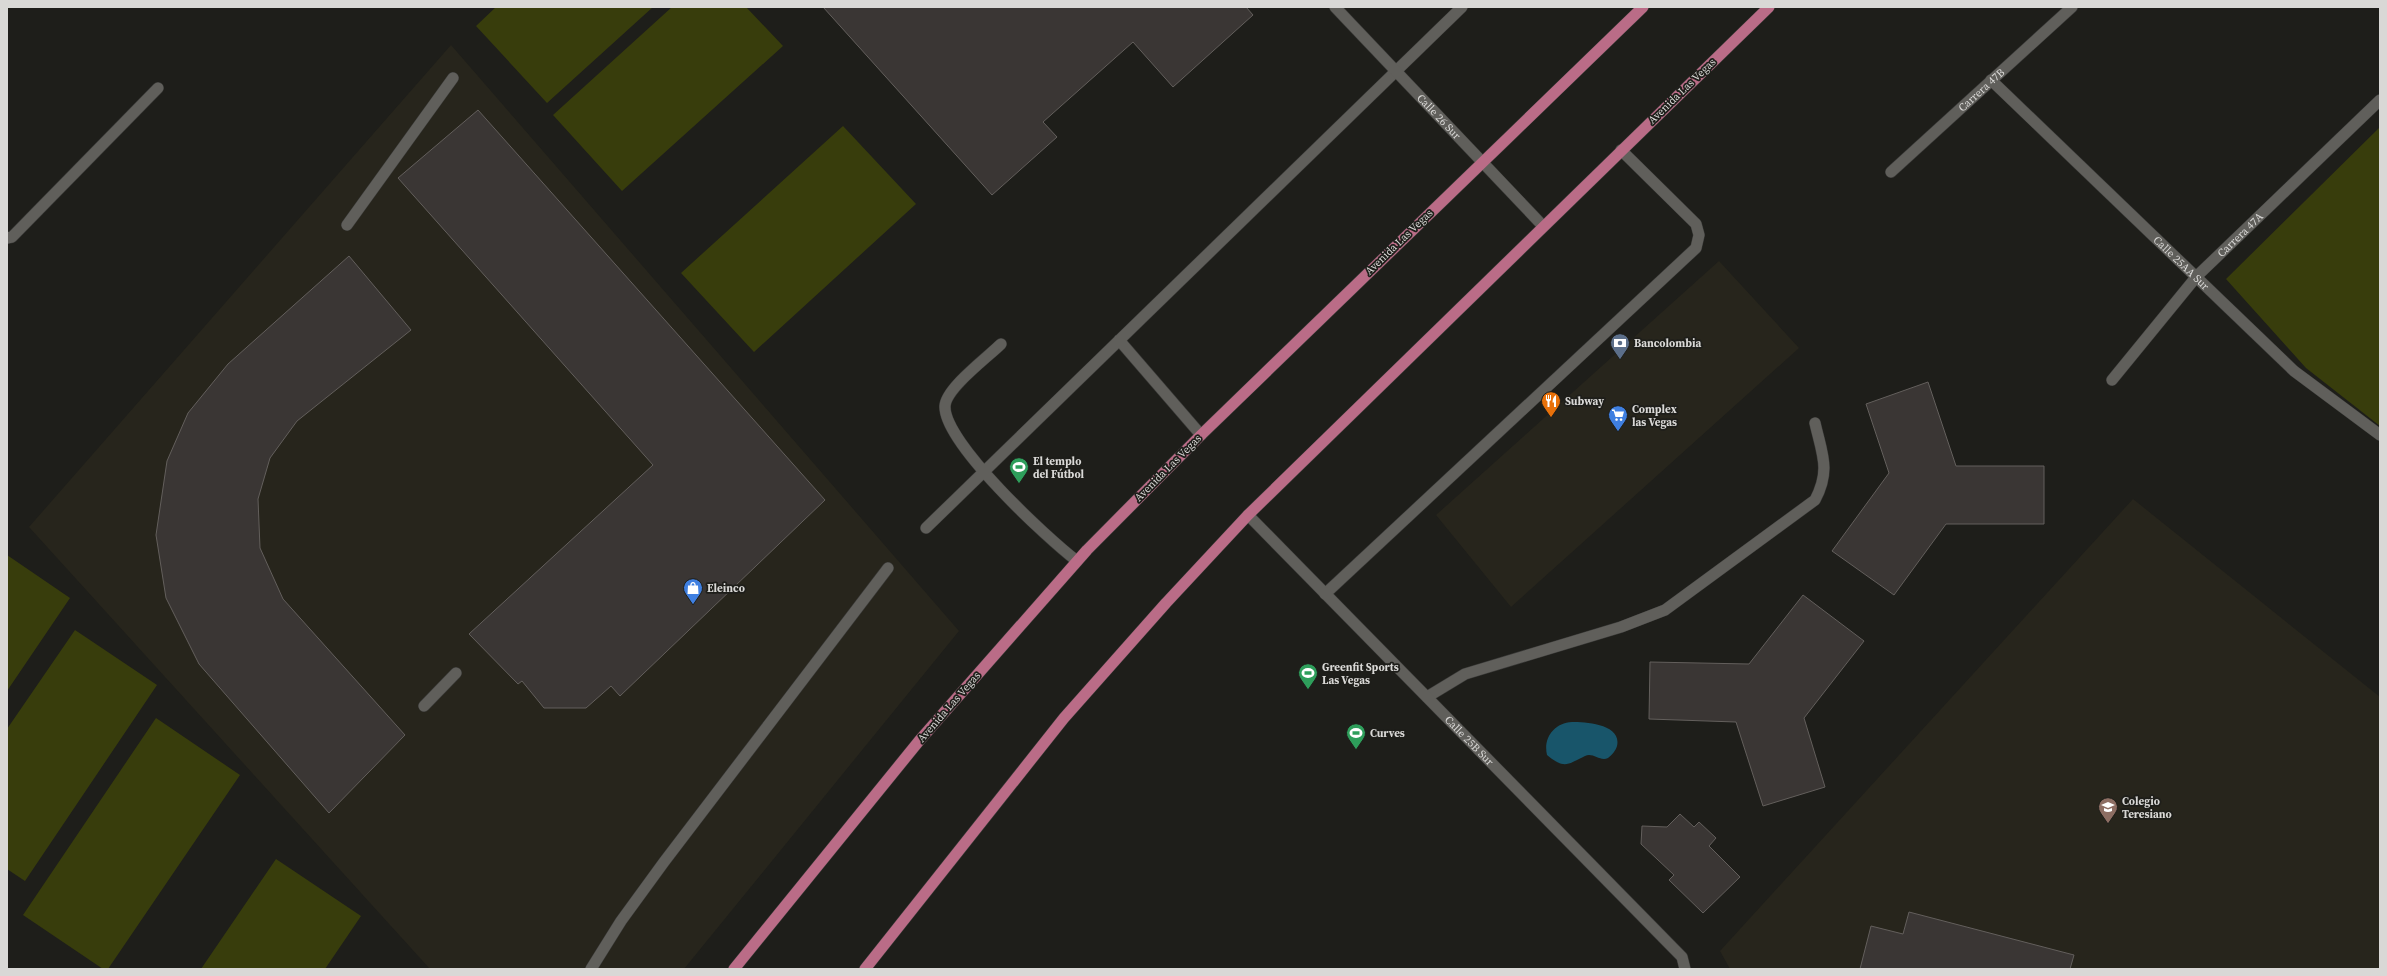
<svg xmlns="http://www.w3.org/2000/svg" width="2387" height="976" font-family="'Source Serif 4',serif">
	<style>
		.built { fill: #27251c }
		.green { fill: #383d0c }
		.water { fill: #18556a }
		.building { fill: #3a3634; stroke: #635f5c }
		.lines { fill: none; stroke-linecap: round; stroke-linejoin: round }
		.service-casing { stroke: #3a3a38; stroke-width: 12 }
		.minor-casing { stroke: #3a3a38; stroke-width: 12 }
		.primary-casing { stroke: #3a3a38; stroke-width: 12 }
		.service { stroke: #605f5b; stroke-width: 11 }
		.minor { stroke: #605f5b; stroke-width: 11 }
		.primary { stroke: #ba6c87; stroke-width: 11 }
		.labels { text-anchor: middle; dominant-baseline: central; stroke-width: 3.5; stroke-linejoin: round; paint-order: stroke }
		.street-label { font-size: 11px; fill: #d9d8d6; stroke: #1e1e1a }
		.poi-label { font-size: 11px; font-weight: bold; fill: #d9d8d6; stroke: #1e1e1a; text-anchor: start }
	</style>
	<rect width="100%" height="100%" fill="#1e1e1a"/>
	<path class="built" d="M451 45 959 631 684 969H430L29 527Z
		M1719 261 1799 348 1511 607 1436 515Z
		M2133 499 2380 697V969H1730L1720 951Z"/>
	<path class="green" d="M496 7H653L547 103 476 26Z
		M672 7H746L783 46 622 191 553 115Z
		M843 126 916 204 754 352 681 273Z
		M2380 127V426L2306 368 2226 279Z
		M7 555 70 598 7 691Z
		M75 630 157 685 25 881 7 869V729Z
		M156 718 240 775 108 969H103L23 915Z
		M276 859 361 916 325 969H201Z"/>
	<path class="water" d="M1572 722C1586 722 1622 724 1617 746 1616 750 1612 755 1608 758 1600 762 1593 752 1585 756 1568 764 1565 770 1547 755 1543 738 1554 723 1572 722Z"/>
	<path class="building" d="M823 7H1246L1253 15 1173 87 1133 42 1043 122 1057 137 992 195Z
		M478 110 825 500 620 696 611 686 586 708H544L522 681 518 684 469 634 653 465 398 178Z
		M349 256 411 330 297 421 270 458 258 499 260 548 283 599 405 735 329 813 199 664 166 598 156 535 167 461 188 413 228 364Z
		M1928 382 1956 466H2044V524H1946L1894 595 1832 551 1889 473 1866 404Z
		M1803 595 1864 641 1804 718 1825 787 1763 806 1736 722 1649 719 1650 662 1749 664Z
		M1680 814 1694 827 1699 822 1716 838 1709 846 1740 877 1703 913 1669 880 1674 875 1641 844 1642 826 1667 827Z
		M1909 912 2074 955 2070 969H1860L1871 926 1903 934Z"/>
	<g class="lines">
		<g class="service-casing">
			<path id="service" d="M347 225 453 78
				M7 238 12 237 158 88
				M1119 340 1201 435
				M1001 344C988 357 946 388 945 406 943 442 1048 539 1077 561
				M926 528 1462 7
				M1325 594 1696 248 1699 235 1696 224 1621 150
				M1427 697 1465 674 1621 627 1665 610 1815 500C1831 470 1822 454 1815 423
				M424 706 456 673
				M591 969 621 921 664 862 888 568"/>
		</g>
		<g class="minor-casing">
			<g id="minor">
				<path id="s1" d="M1335 7 1543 226"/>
				<path id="s2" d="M1991 80 2294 371 2380 435"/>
				<path id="s3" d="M1891 172 2072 7"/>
				<path id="s4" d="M2112 380 2197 276 2380 100"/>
				<path id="s5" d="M1248 515 1682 957 1685 969"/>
			</g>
		</g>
		<g class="primary-casing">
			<path id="primary" d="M734 969 919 741 1087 550 1201 435 1643 7
				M865 969 1064 718 1166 603 1248 515 1769 7"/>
		</g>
		<use href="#service" class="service"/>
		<use href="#minor" class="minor"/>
		<use href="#primary" class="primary"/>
	</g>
	<defs>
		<g id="bank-pin" transform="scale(1)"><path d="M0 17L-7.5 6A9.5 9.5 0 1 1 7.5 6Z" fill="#5c6f8a" stroke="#1e1e1a"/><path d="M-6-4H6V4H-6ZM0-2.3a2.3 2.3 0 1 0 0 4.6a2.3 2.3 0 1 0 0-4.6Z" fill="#fff"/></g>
		<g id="restaurant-pin" transform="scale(1)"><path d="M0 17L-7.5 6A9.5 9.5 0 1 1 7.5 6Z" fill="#e8710a" stroke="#1e1e1a"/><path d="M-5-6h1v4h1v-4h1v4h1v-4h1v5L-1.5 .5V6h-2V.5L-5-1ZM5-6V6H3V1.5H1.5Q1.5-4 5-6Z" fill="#fff"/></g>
		<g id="supermarket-pin" transform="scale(1)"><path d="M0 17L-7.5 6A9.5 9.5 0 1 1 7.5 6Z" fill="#3f7fe0" stroke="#1e1e1a"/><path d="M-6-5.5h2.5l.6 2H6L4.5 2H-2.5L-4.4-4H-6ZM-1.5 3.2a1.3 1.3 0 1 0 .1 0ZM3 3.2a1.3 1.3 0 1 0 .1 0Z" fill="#fff"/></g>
		<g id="stadium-pin" transform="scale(1)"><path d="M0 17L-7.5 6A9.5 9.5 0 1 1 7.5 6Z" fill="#2e9e5b" stroke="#1e1e1a"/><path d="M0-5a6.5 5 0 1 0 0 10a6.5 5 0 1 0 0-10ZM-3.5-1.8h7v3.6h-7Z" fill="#fff"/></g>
		<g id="shop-pin" transform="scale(1)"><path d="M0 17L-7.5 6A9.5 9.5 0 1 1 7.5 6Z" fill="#3f7fe0" stroke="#1e1e1a"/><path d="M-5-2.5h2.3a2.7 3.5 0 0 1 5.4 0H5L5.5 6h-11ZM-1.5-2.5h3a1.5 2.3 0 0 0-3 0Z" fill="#fff"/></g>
		<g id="school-pin" transform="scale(1)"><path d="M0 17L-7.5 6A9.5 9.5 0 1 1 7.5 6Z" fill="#8d6e63" stroke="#1e1e1a"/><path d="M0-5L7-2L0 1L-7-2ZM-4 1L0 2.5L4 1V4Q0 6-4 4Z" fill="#fff"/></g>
	</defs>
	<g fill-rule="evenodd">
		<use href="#bank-pin" x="1620" y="343"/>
		<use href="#restaurant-pin" x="1551" y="401"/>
		<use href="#supermarket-pin" x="1618" y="415"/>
		<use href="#stadium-pin" x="1019" y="467"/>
		<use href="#shop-pin" x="693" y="588"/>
		<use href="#stadium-pin" x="1308" y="673"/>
		<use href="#stadium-pin" x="1356" y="733"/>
		<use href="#school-pin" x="2108" y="807"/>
	</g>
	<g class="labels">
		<g class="street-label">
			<text stroke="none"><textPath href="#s3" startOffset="122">Carrera 47B</textPath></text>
			<text transform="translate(1682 91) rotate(-44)">Avenida Las Vegas</text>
			<text stroke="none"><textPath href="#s1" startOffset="151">Calle 26 Sur</textPath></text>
			<text stroke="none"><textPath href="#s4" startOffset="194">Carrera 47A</textPath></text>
			<text transform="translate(1399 242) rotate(-44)">Avenida Las Vegas</text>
			<text stroke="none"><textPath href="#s2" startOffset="264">Calle 25AA Sur</textPath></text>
			<text transform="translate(1168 468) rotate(-45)">Avenida Las Vegas</text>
			<text transform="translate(949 707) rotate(-49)">Avenida Las Vegas</text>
			<text stroke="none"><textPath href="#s5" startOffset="316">Calle 25B Sur</textPath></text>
		</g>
		<g class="poi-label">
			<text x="1634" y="343">Bancolombia</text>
			<text x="1565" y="401">Subway</text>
			<text x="1632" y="409">Complex<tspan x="1632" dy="13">las Vegas</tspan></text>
			<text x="1033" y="461">El templo<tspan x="1033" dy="13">del Fútbol</tspan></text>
			<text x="707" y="588">Eleinco</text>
			<text x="1322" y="667">Greenfit Sports<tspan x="1322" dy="13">Las Vegas</tspan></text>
			<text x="1370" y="733">Curves</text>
			<text x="2122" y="801">Colegio<tspan x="2122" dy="13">Teresiano</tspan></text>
		</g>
	</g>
	<rect width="2387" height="976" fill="none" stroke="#d9d8d6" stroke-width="16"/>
</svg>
